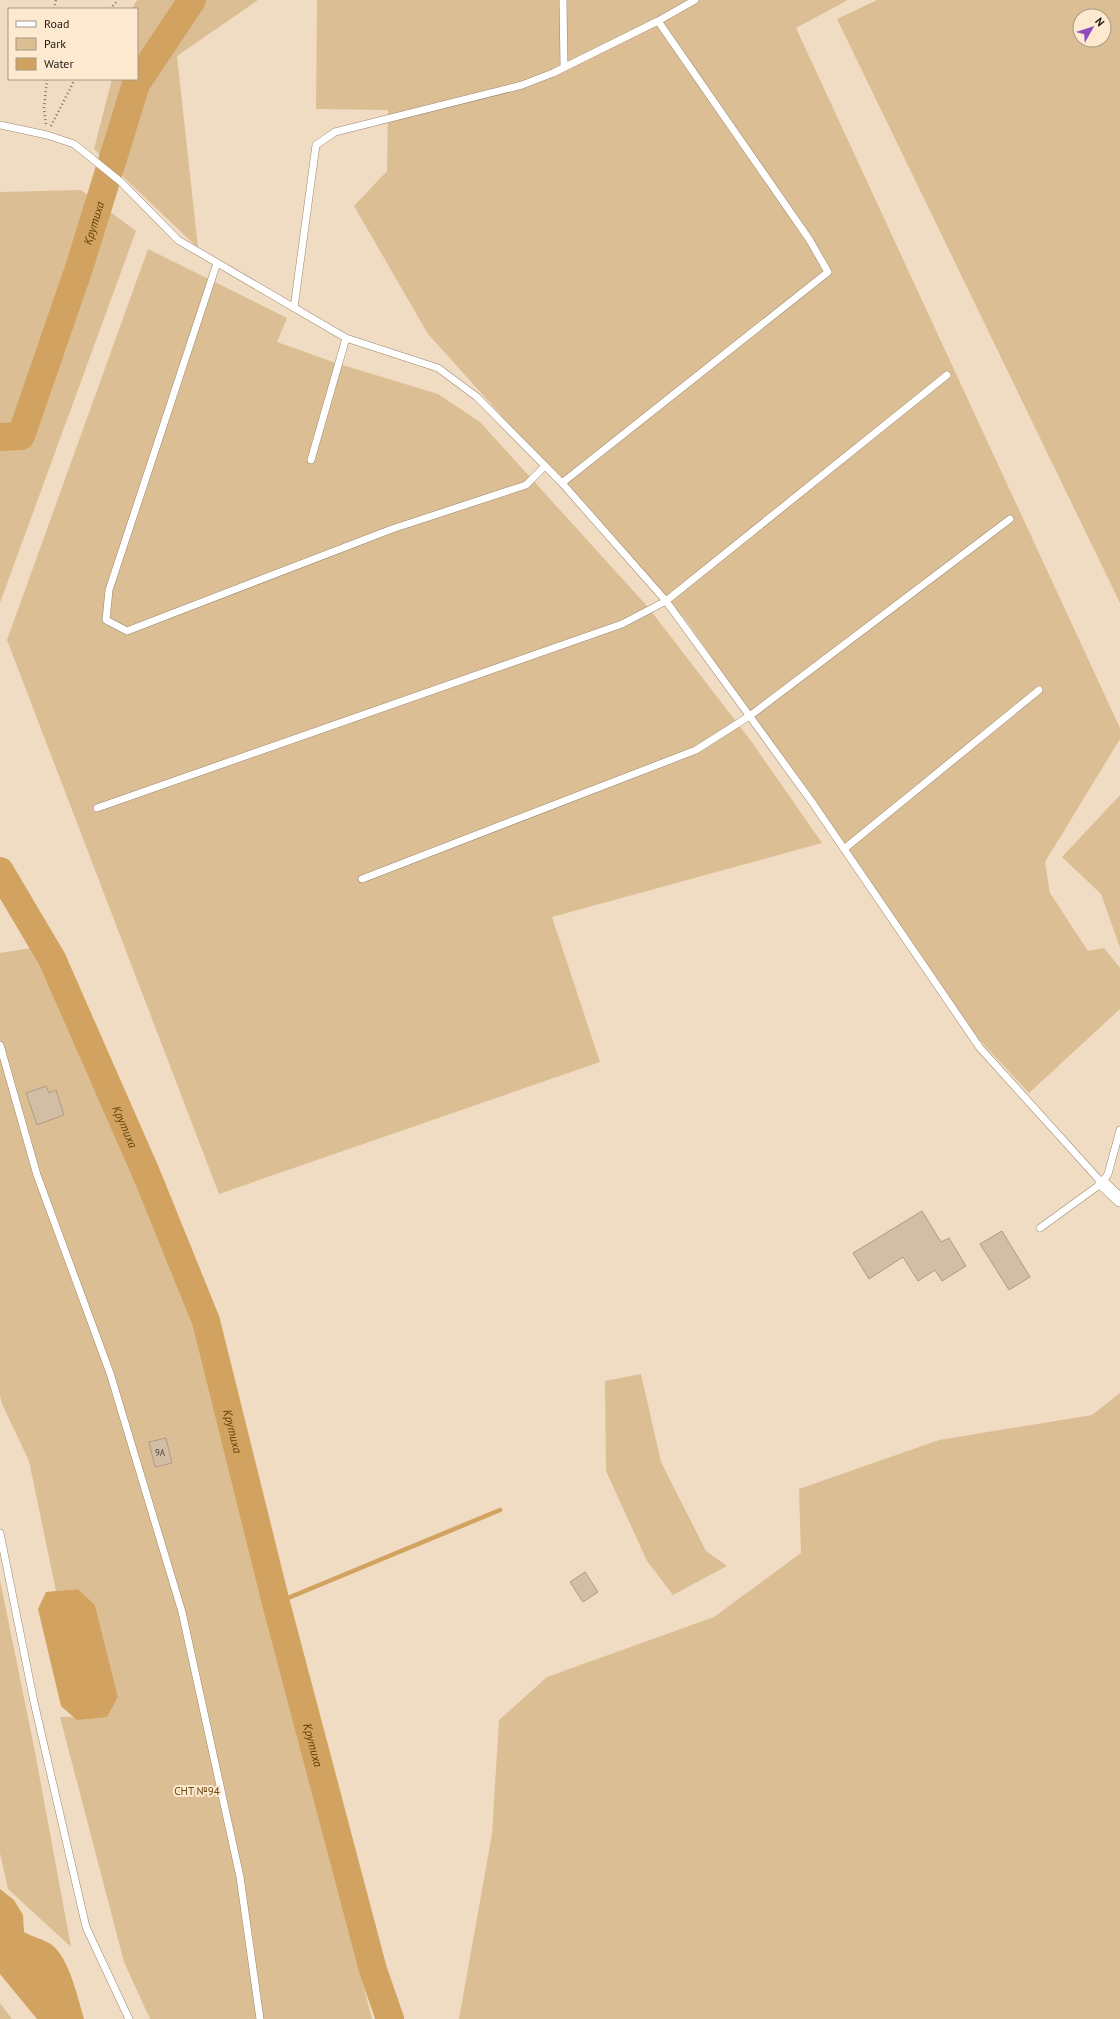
<svg xmlns="http://www.w3.org/2000/svg" width="1120" height="2019" font-family="'PT Sans',sans-serif">
	<style>
		.green { fill: #dcbe95; fill-rule: evenodd }
		.water { fill: #d2a360 }
		.lines { fill: none; stroke-linecap: round; stroke-linejoin: round }
		.stream { stroke: #d2a360; stroke-width: 4.5 }
		.river { stroke: #d2a360; stroke-width: 28 }
		.building { fill: #d1bea5; stroke: #ad9b82 }
		.service-casing { stroke: #9a8870; stroke-width: 8 }
		.minor-casing { stroke: #9a8870; stroke-width: 14 }
		.path { stroke: #807362; stroke-width: 2.5; stroke-dasharray: 1 3; stroke-linecap: butt }
		.service { stroke: #fff; stroke-width: 7 }
		.minor { stroke: #fff; stroke-width: 13 }
		.labels { text-anchor: middle; dominant-baseline: central; stroke-width: 4; stroke-linejoin: round; paint-order: stroke }
		.number-label { font-size: 9px; fill: #4c4235 }
		.park-label { font-size: 11px; fill: #6b4a17; stroke: #fde9cf }
		.water-label { font-size: 12px; font-style: italic; fill: #5e3f07; stroke: #fde9cf }
	</style>
	<rect width="100%" height="100%" fill="#f0dcc2"/>
	<path class="green" d="M137 0H258L177 56 198 248 94 149 112 79H137V9H132Z
		M317 0H848L796 28 1120 728V739L1045 862 1050 893 1088 951 1104 948 1120 968V1009L1029 1093 976 1036 685 619 428 334 354 206 387 171 388 110 316 109Z
		M877 0H1120V603L837 19ZM1080 16H1104V40H1080Z
		M81 190 136 231 0 603V192Z
		M148 249 287 318 277 342 336 363 438 394 480 422 648 607 751 741 822 843 552 917 600 1062 219 1194 7 640Z
		M1120 795V948L1101 894 1062 857Z
		M37 947 198 1311 316 1800 372 2019H150L124 1962 60 1717 107 1716 118 1697 95 1605 78 1589 56 1591 29 1461 2 1404 0 1396V953Z
		M641 1374 661 1462 706 1551 727 1566 673 1595 647 1561 606 1471 605 1381Z
		M1120 1393V2019H459L492 1834 499 1720 547 1677 714 1617 801 1553 799 1489 939 1440 1092 1415Z
		M0 1580 35 1752 71 1947 8 1889 0 1853Z
		M0 2003 12 2019H0Z"/>
	<path class="water" d="M78 1589 95 1605 118 1697 107 1717 77 1720 61 1706 38 1609 46 1592Z
		M0 1889 14 1900 23 1915 24 1932C32 1937 44 1939 52 1945 69 1958 78 1998 84 2019H37L0 1974Z"/>
	<g class="lines">
		<path class="stream" d="M276 1603 500 1510"/>
		<g class="river">
			<path id="s1" d="M0 437 21 436 79 268 136 84 192 0"/>
			<path id="s2" d="M0 871 52 959 146 1173 206 1321 276 1603 373 1970 390 2019"/>
		</g>
	</g>
	<path class="building" d="M46 1086 49 1093 56 1090 64 1115 37 1125 26 1093Z
		M922 1211 941 1242 949 1238 966 1266 942 1281 935 1270 918 1281 903 1257 869 1279 853 1253Z
		M1002 1231 1030 1277 1009 1290 980 1244Z
		M166 1438 172 1463 155 1467 149 1442Z
		M585 1572 598 1592 583 1602 570 1582Z"/>
	<g class="lines">
		<g class="service-casing">
			<path id="service" d="M563 0 564 67
				M0 125 47 135 74 144 121 182 178 240 346 338 438 368 477 397 562 483 666 601 812 802 980 1048 1102 1183
				M217 263 109 590 106 620 127 631 392 529 526 485 545 466
				M294 308 316 145 335 132 522 85 553 73 658 21
				M311 460 346 338
				M562 483 828 272 809 239 658 21 695 0
				M97 808 622 624 666 601 947 375
				M844 849 1039 690
				M362 879 696 750 751 715 1010 519
				M0 1045 37 1175 110 1373 182 1612 240 1877 260 2019
				M1040 1228 1102 1183 1108 1174 1120 1130
				M0 1533 34 1702 86 1927 129 2019"/>
		</g>
		<g class="minor-casing">
			<path id="minor" d="M1102 1183 1120 1200"/>
		</g>
		<path class="path" d="M54 9 56 0
			M110 9 118 0
			M46 124 44 109 47 79
			M51 126 75 79"/>
		<use href="#service" class="service"/>
		<use href="#minor" class="minor"/>
	</g>
	<g class="labels">
		<g class="number-label">
			<text x="160" y="1452">9А</text>
		</g>
		<g class="park-label">
			<text x="197" y="1791">СНТ №94</text>
		</g>
		<g class="water-label">
			<text stroke="none"><textPath href="#s1" startOffset="246">Крутиха</textPath></text>
			<text stroke="none"><textPath href="#s2" startOffset="285">Крутиха</textPath></text>
			<text stroke="none"><textPath href="#s2" startOffset="609">Крутиха</textPath></text>
			<text stroke="none"><textPath href="#s2" startOffset="933">Крутиха</textPath></text>
		</g>
	</g>
	<rect x="8" y="8" width="130" height="72" fill="#fde9cf" stroke="#a59683"/>
	<rect x="16" y="21" width="20" height="6" fill="#ffffff" stroke="#a59683"/>
	<text x="44" y="28" font-size="12" fill="#201910">Road</text>
	<rect x="16" y="38" width="20" height="12" fill="#dcbe95" stroke="#a59683"/>
	<text x="44" y="48" font-size="12" fill="#201910">Park</text>
	<rect x="16" y="58" width="20" height="12" fill="#d2a360" stroke="#a59683"/>
	<text x="44" y="68" font-size="12" fill="#201910">Water</text>
	<g transform="translate(1092 28) rotate(51)"><circle r="19" fill="#fde9cf" stroke="#a59683"/>
	<path d="M0-3L7 15L0 10L-7 15Z" fill="#904bbf"/>
	<text y="-6" font-size="11" font-weight="bold" text-anchor="middle" fill="#201910">N</text>
	</g>
</svg>
